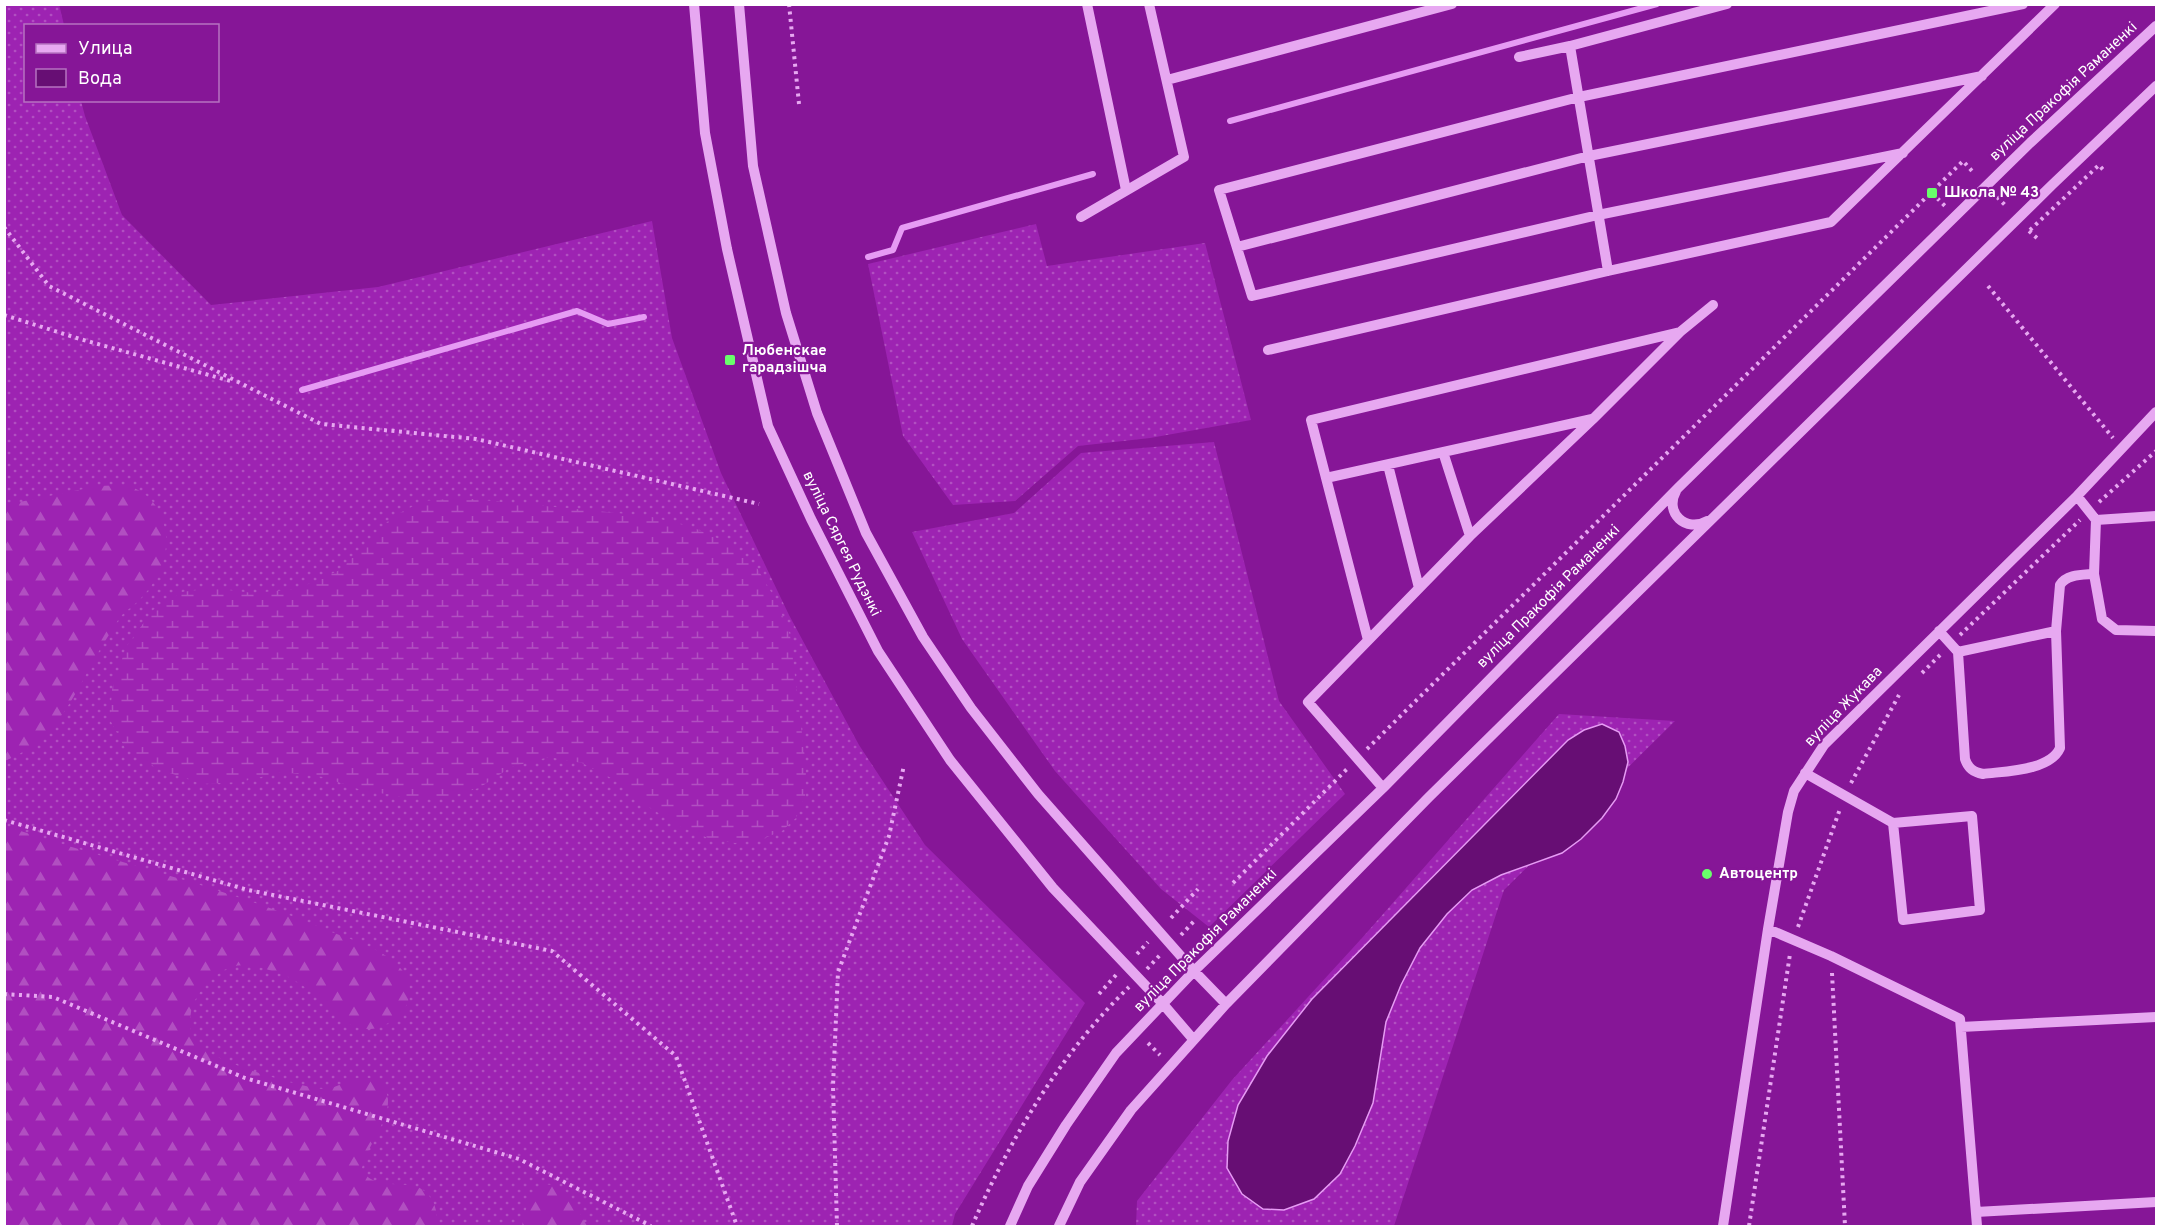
<svg xmlns="http://www.w3.org/2000/svg" width="2161" height="1231" font-family="Overpass,sans-serif">
	<style>
		.grass { fill: url(#grass-dots) }
		.forest { fill: url(#forest-firs) }
		.wetland { fill: url(#wetland-marsh) }
		.water { fill: #670e74; stroke: #e69bf4; stroke-width: 1.5 }
		.lines { fill: none; stroke-linecap: round; stroke-linejoin: round }
		.stream { stroke: #e69bf4; stroke-width: 6 }
		.path { stroke: #e7a8f1; stroke-width: 4; stroke-dasharray: 3 4.5; stroke-linecap: butt }
		.minor { stroke: #e7a8f1; stroke-width: 10 }
		.poi-dot { fill: #69ff6b; stroke: #861697; stroke-width: 2 }
		.labels { text-anchor: middle; dominant-baseline: central; stroke-width: 4.5; stroke-linejoin: round; paint-order: stroke }
		.street-label { font-size: 15px; fill: #fff; stroke: #861697 }
		.poi-label { font-size: 15px; font-weight: bold; fill: #fff; stroke: #861697; text-anchor: start }
	</style>
	<defs>
		<pattern id="grass-dots" width="8" height="8" patternUnits="userSpaceOnUse" patternTransform="scale(1.5)"><rect width="8" height="8" fill="#9d23b2"/><path d="M2 2h.1M6 6h.1" fill="none" stroke="#b14fc1" stroke-width="1.8" stroke-linecap="round"/></pattern>
		<pattern id="forest-firs" width="22" height="20" patternUnits="userSpaceOnUse" patternTransform="scale(1.5)"><rect width="22" height="20" fill="#9d23b2"/><path d="M5 1l3.5 6h-7zM16 11l3.5 6h-7z" fill="#b14fc1"/></pattern>
		<pattern id="wetland-marsh" width="20" height="14" patternUnits="userSpaceOnUse" patternTransform="scale(1.5)"><rect width="20" height="14" fill="#9d23b2"/><path d="M1 5h8M5 5V1M11 12h8M15 12V8" fill="none" stroke="#b14fc1"/></pattern>
	</defs>
	<rect width="100%" height="100%" fill="#861697"/>
	<path class="grass" d="M59 4 64 25 26 26V100L81 101 85 116 122 215 211 305 378 287 652 221 672 338 721 473 789 615 859 745 925 845 1085 1003 955 1214 952 1226H5L4 5Z
		M1036 224 1047 266 1205 243 1251 420 1150 438 1078 446 1015 501 953 505 903 436 868 264Z
		M1214 442 1279 701 1345 794 1209 927 1161 889 1055 771 962 639 912 532 1014 513 1081 453Z
		M1559 714 1675 721 1504 890 1394 1226H1136L1137 1201 1232 1080 1362 938Z"/>
	<path class="forest" d="M127 485C147 493 156 501 163 522 172 547 161 578 142 597 136 604 128 609 122 615 116 622 112 631 107 638 75 688 64 736 5 761V505L98 486Z
		M5 826C110 861 218 885 322 928 345 938 374 945 393 961 405 971 412 982 409 998 407 1008 399 1017 390 1022 350 1047 327 999 297 982 287 975 275 972 263 968 247 963 231 964 218 974 206 982 194 997 191 1012 189 1024 190 1037 199 1046 216 1062 299 1087 323 1089 339 1089 353 1075 368 1078 379 1080 388 1089 388 1100 389 1121 367 1146 362 1168 365 1174 367 1178 375 1181 396 1189 422 1176 434 1204 437 1212 438 1219 434 1226H5Z
		M543 1184C573 1185 574 1205 587 1226H522C526 1210 528 1194 543 1184Z"/>
	<path class="wetland" d="M462 498 648 516 692 527 726 542 757 568 777 602 790 635 806 767 805 796 796 818 782 831 762 839 735 843 708 838 679 826 649 807 613 779 582 763 549 757 511 767 479 788 444 798H410L361 790 323 777 282 772 240 782 202 784 158 769 125 748 110 720 112 690 126 647 153 610 182 592 212 588 253 593 297 589 340 570 392 517 423 501Z"/>
	<path class="water" d="M1602 724 1619 732 1625 746 1628 762 1623 782 1616 799 1602 818 1581 839 1562 853 1501 875 1472 890 1447 914 1420 948 1401 985 1386 1022 1373 1103 1355 1146 1340 1174 1314 1199 1284 1210 1263 1209 1242 1194 1227 1168 1228 1141 1238 1105 1267 1056 1312 999 1568 740 1584 730Z"/>
	<g class="lines">
		<path class="stream" d="M1230 121 1657 4
			M868 257 893 250 902 228 1093 174
			M302 390 577 311 608 324 644 317"/>
		<path class="path" d="M789 4 799 104
			M1932 193 1946 207
			M1997 197 2006 206
			M4 227 49 286 321 424 476 439 759 504
			M2030 230 2099 165 2105 172
			M2029 231 2037 238
			M1988 286 2113 438
			M4 315 80 339 234 382
			M2099 502 2156 451
			M1960 635 2080 520
			M1922 673 1942 653
			M1367 749 1963 161 1972 171
			M1851 783 1899 695
			M4 820 248 890 552 951 676 1056 737 1226
			M1233 883 1347 769
			M1171 918 1198 889
			M1798 927 1840 809
			M1181 935 1195 920
			M1137 954 1148 942
			M1147 969 1160 955
			M1832 973 1845 1226
			M4 994 53 997 245 1078 519 1159 651 1226
			M1099 994 1116 975
			M1148 1043 1160 1055
			M837 1226 833 1086 838 972 889 836 904 765
			M972 1226C1010 1139 1060 1054 1129 987
			M1749 1226 1790 954"/>
		<path class="minor" d="M694 4 705 133 727 249 768 426 811 519 878 651 950 760 1053 888 1163 1004 1193 1039
			M739 4 753 166 786 313 817 413 866 533 923 637 971 708 1038 794 1194 971 1226 1004
			M1087 4 1126 190
			M1519 57 1570 46
			M1167 80 1452 4
			M1903 153 1598 215 1252 296 1219 190 1579 97 2023 4
			M1081 217 1184 157 1149 4
			M1237 247 1589 156 1982 76
			M1608 271 1570 46 1727 4
			M1268 350 1608 271 1831 222 2055 4
			M1443 452 1470 536
			M1388 465 1419 588
			M1326 478 1592 419
			M1676 491C1664 513 1686 533 1707 521
			M2077 496 2096 520 2094 574 2102 619 2116 630 2156 631
			M2096 520 2156 516
			M1939 631 1958 652 1965 759C1968 768 1973 772 1983 774 2005 771 2050 771 2060 748L2056 631 1958 652
			M2056 631 2060 585C2067 574 2082 575 2094 574
			M1368 640 1311 420 1680 332
			M1805 773 1893 823 1903 920 1980 910 1972 816 1893 823
			M1383 788 1308 702 1470 536 1593 419 1680 332 1713 305
			M1768 929 1831 956 1960 1019 1977 1226
			M1961 1027 2156 1017
			M1976 1212 2156 1202
			M1010 1226 1028 1186 1066 1125 1116 1053 1194 971 1383 788 1678 488 2030 143 2156 26
			M1059 1226 1080 1182 1131 1110 1226 1004 1429 797 1552 676 2053 184 2156 86
			M1723 1226 1768 929 1788 812 1794 791 1824 745 2077 496 2156 412"/>
	</g>
	<g class="poi-dot">
		<rect x="1926" y="187" width="12" height="12" rx="3"/>
		<rect x="724" y="354" width="12" height="12" rx="3"/>
		<circle cx="1707" cy="874" r="6"/>
	</g>
	<g class="labels">
		<g class="street-label">
			<text transform="translate(2064 92) rotate(-43)">вуліца Пракофія Раманенкі</text>
			<text transform="translate(841 544) rotate(64)">вуліца Сяргея Рудэнкі</text>
			<text transform="translate(1549 597) rotate(-45)">вуліца Пракофія Раманенкі</text>
			<text transform="translate(1844 707) rotate(-46)">вуліца Жукава</text>
			<text transform="translate(1206 941) rotate(-45)">вуліца Пракофія Раманенкі</text>
		</g>
		<g class="poi-label">
			<text x="1944" y="193">Школа № 43</text>
			<text x="742" y="351">Любенскае<tspan x="742" dy="17">гарадзішча</tspan></text>
			<text x="1719" y="874">Автоцентр</text>
		</g>
	</g>
	<rect width="2161" height="1231" fill="none" stroke="#ffffff" stroke-width="12"/>
	<rect x="24" y="24" width="195" height="78" fill="#861697" stroke="#b673c1" stroke-width="1.5"/>
	<rect x="36" y="44" width="30" height="9" fill="#e7a8f1" stroke="#b673c1" stroke-width="1.5"/>
	<text x="78" y="54" font-size="18" fill="#ffffff">Улица</text>
	<rect x="36" y="69" width="30" height="18" fill="#670e74" stroke="#b673c1" stroke-width="1.5"/>
	<text x="78" y="84" font-size="18" fill="#ffffff">Вода</text>
</svg>
